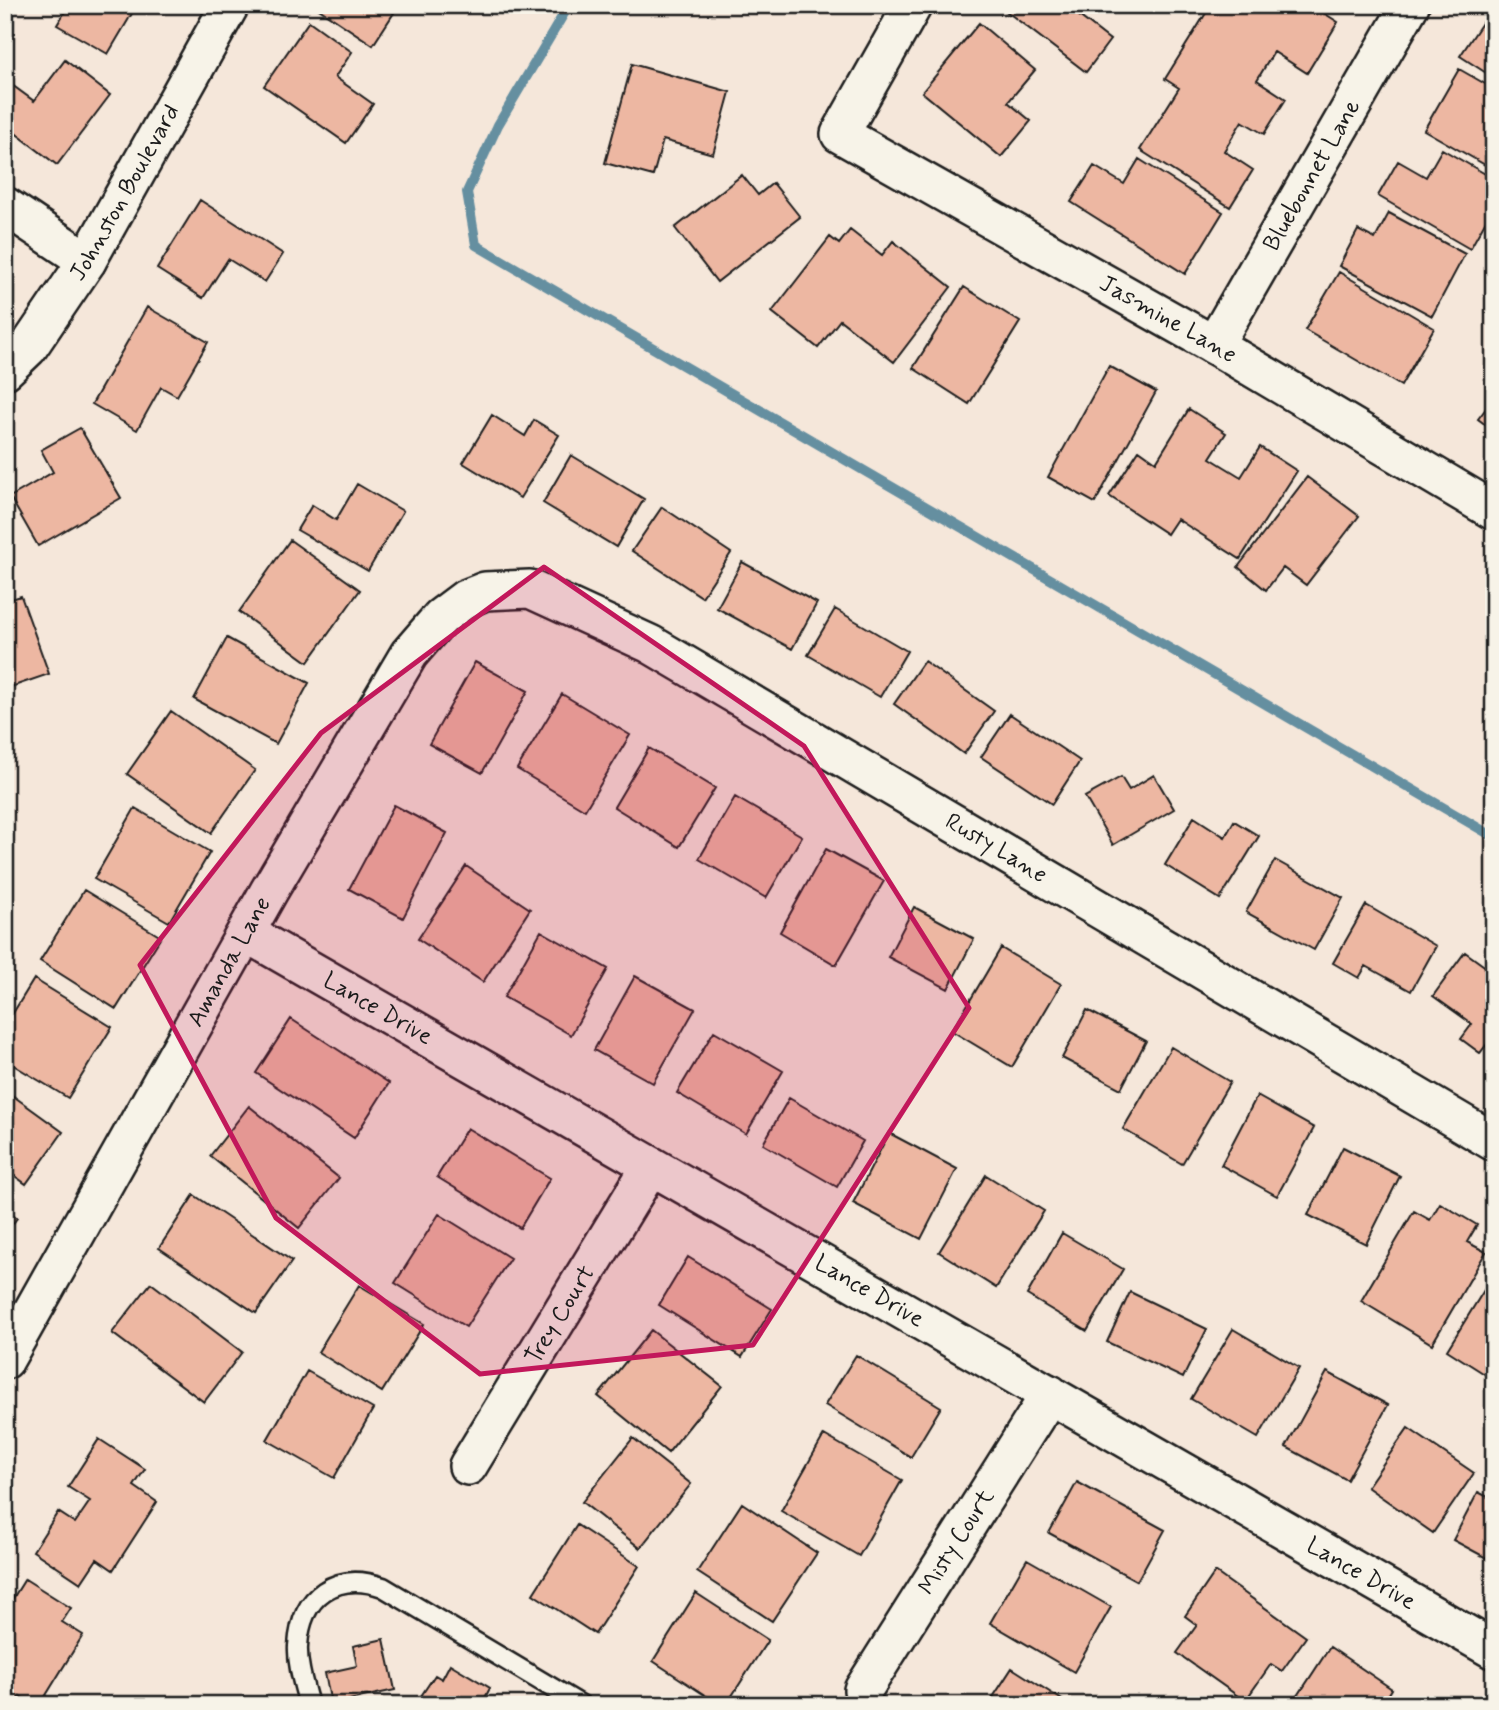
<svg xmlns="http://www.w3.org/2000/svg" width="1499" height="1710" font-family="Mynerve,sans-serif">
	<style>
		.lines { fill: none; stroke-linecap: round; stroke-linejoin: round }
		.stream { stroke: #658fa0; stroke-width: 10 }
		.building { fill: #edb7a2; stroke: #1c1c1c; stroke-width: 2 }
		.service-casing { stroke: #1c1c1c; stroke-width: 23 }
		.minor-casing { stroke: #1c1c1c; stroke-width: 42 }
		.service { stroke: #f7f3e8; stroke-width: 18 }
		.minor { stroke: #f7f3e8; stroke-width: 37 }
		.marked { fill: #c2185b; fill-opacity: 0.2; stroke: #c2185b; stroke-width: 5; stroke-linejoin: round }
		.labels { text-anchor: middle; dominant-baseline: central; stroke-width: 5; stroke-linejoin: round; paint-order: stroke }
		.street-label { font-size: 24px; fill: #1c1c1c; stroke: #f7f3e8 }
	</style>
	<rect width="100%" height="100%" fill="#f5e7da"/>
	<filter id="ink" filterUnits="userSpaceOnUse"><feTurbulence type="fractalNoise" baseFrequency=".0143" numOctaves="2"/><feDisplacementMap in="SourceGraphic" scale="14" xChannelSelector="R" yChannelSelector="G"/><feConvolveMatrix kernelMatrix="1 2 1 2 8 2 1 2 1" color-interpolation-filters="sRGB"/></filter>
	<g filter="url(#ink)">
		<g class="lines">
			<path class="stream" d="M569 5 498 125 467 192 476 245 1494 837"/>
		</g>
		<path class="building" d="M69 5H137L108 54 57 25Z
			M313 5H399L373 45Z
			M998 5H1086L1078 15 1110 40 1086 72Z
			M1211 5H1311L1338 22 1307 73 1274 52 1257 80 1286 99 1264 134 1242 121 1224 151 1253 170 1230 207 1140 150 1179 88 1165 79Z
			M1494 5V78L1460 56Z
			M309 21 352 52 335 77 373 104 346 143 264 86Z
			M979 23 1035 70 1008 102 1031 121 1001 157 922 92Z
			M65 60 110 95 57 165 5 125V80L34 101Z
			M632 64 730 92 713 154 663 140 653 176 605 163Z
			M1459 69 1494 89V170L1424 130Z
			M1442 149 1494 179V206L1470 249 1378 196 1398 161 1426 177Z
			M1139 159 1223 212 1185 274 1071 202 1094 166 1124 184Z
			M742 175 758 195 773 183 800 217 717 282 675 228Z
			M200 200 283 254 265 282 228 259 203 298 157 269Z
			M1389 213 1465 254 1432 316 1339 266 1358 230 1375 239Z
			M850 230 882 255 893 241 951 287 894 362 840 320 818 348 772 312 830 237 839 244Z
			M1339 272 1434 328 1401 386 1305 330Z
			M964 287 1020 322 969 404 913 368Z
			M147 307 208 342 177 396 161 387 137 430 92 404Z
			M1109 366 1156 392 1095 503 1048 477Z
			M1494 398V431L1478 419Z
			M1189 409 1226 433 1210 458 1241 477 1260 447 1297 471 1240 559 1177 519 1167 534 1109 496 1139 450 1156 462Z
			M492 415 525 436 534 420 559 435 520 498 463 463Z
			M80 428 121 498 38 546 10 497 53 472 41 450Z
			M571 455 644 499 616 547 543 503Z
			M1307 477 1359 516 1306 585 1283 568 1266 590 1238 567Z
			M357 484 403 511 368 571 297 530 312 505 336 520Z
			M662 507 731 553 702 597 632 551Z
			M290 540 360 590 308 662 239 612Z
			M742 562 817 603 792 649 717 608Z
			M21 596 49 674 5 689V601Z
			M835 609 907 651 880 697 808 655Z
			M227 638 309 683 276 744 194 699Z
			M924 661 994 711 964 754 894 704Z
			M475 662 528 691 482 773 429 744Z
			M562 694 630 735 585 810 517 769Z
			M171 711 255 770 211 833 127 774Z
			M1010 714 1080 761 1052 804 981 757Z
			M649 748 715 788 679 847 614 807Z
			M1154 775 1174 809 1113 845 1085 797 1121 777 1129 790Z
			M735 797 802 836 766 898 699 859Z
			M394 805 447 833 403 918 349 889Z
			M135 808 210 852 169 922 94 879Z
			M1194 817 1225 837 1234 821 1259 836 1220 899 1165 865Z
			M826 849 884 881 836 965 780 932Z
			M1275 860 1343 898 1314 950 1246 912Z
			M466 866 530 909 483 982 418 939Z
			M84 890 161 937 116 1009 40 961Z
			M1366 905 1436 946 1411 991 1366 966 1359 978 1333 963Z
			M914 907 974 939 948 989 888 957Z
			M541 931 608 969 571 1035 504 997Z
			M1001 948 1061 984 1012 1067 952 1031Z
			M1465 952 1494 973V1035L1480 1053 1461 1039 1472 1024 1433 996Z
			M635 976 695 1009 653 1083 594 1050Z
			M34 979 112 1027 68 1098 5 1060V1026Z
			M1087 1010 1146 1041 1121 1089 1062 1058Z
			M291 1019 389 1083 354 1138 256 1073Z
			M714 1031 783 1071 746 1134 677 1093Z
			M1171 1047 1230 1082 1182 1164 1123 1129Z
			M5 1090 63 1132 26 1184 5 1169Z
			M1257 1096 1314 1128 1277 1196 1221 1165Z
			M789 1098 863 1141 837 1187 763 1144Z
			M249 1106 339 1178 299 1228 210 1156Z
			M467 1128 550 1178 520 1228 437 1177Z
			M889 1133 957 1169 921 1239 853 1203Z
			M1343 1147 1400 1176 1366 1244 1308 1215Z
			M986 1175 1044 1211 996 1288 939 1252Z
			M194 1195 292 1261 256 1313 159 1248Z
			M1440 1203 1477 1225 1467 1242 1486 1252 1432 1344 1361 1301 1414 1211 1430 1220Z
			M5 1210 17 1218 5 1234Z
			M439 1214 510 1258 466 1327 395 1283Z
			M1062 1233 1123 1269 1087 1331 1027 1295Z
			M688 1257 772 1309 742 1357 659 1305Z
			M1494 1274V1380L1447 1350Z
			M151 1283 242 1352 204 1402 112 1333Z
			M359 1285 424 1324 382 1392 318 1352Z
			M1130 1292 1207 1329 1183 1378 1107 1342Z
			M1233 1329 1299 1368 1258 1438 1191 1399Z
			M651 1330 722 1386 668 1453 598 1396Z
			M856 1355 941 1407 911 1457 825 1405Z
			M307 1371 373 1409 334 1478 267 1440Z
			M1327 1372 1388 1405 1347 1480 1286 1447Z
			M1408 1428 1474 1473 1433 1533 1367 1487Z
			M824 1435 902 1480 859 1556 781 1511Z
			M633 1438 691 1484 640 1548 582 1502Z
			M99 1439 145 1469 134 1486 157 1502 113 1570 97 1559 81 1583 33 1551 58 1512 75 1523 90 1501 68 1487Z
			M1077 1482 1165 1530 1137 1581 1049 1533Z
			M1478 1492 1494 1500V1562L1453 1540Z
			M742 1503 817 1553 772 1621 697 1572Z
			M577 1525 639 1566 595 1634 533 1594Z
			M1027 1559 1111 1607 1074 1672 990 1623Z
			M1215 1572 1306 1637 1282 1671 1271 1664 1245 1701 1177 1653 1197 1625 1185 1616Z
			M25 1579 71 1608 62 1622 83 1635 40 1705H33L20 1696 14 1705H5V1611Z
			M696 1593 768 1640 726 1705H720L653 1661Z
			M384 1639 395 1690 331 1704 325 1673 357 1666 353 1646Z
			M1330 1647 1392 1689 1382 1705H1292Z
			M450 1664 490 1688 484 1700 492 1705H415L435 1675 442 1679Z
			M1012 1668 1070 1705H988Z"/>
		<g class="lines">
			<g class="service-casing">
				<path id="service" d="M309 1705C304 1686 297 1665 298 1646 301 1595 336 1571 383 1587L581 1705"/>
			</g>
			<g class="minor-casing">
				<g id="minor">
					<path id="s1" d="M913 5 840 134 1214 345 1494 511"/>
					<path d="M5 206 87 261"/>
					<path id="s2" d="M1214 345 1410 5"/>
					<path id="s3" d="M5 370 28 348 87 261 230 5"/>
					<path id="s4" d="M246 933 1494 1650"/>
					<path id="s5" d="M5 1360 269 891 409 654 441 617 465 599 485 591 530 589 650 644 1494 1142"/>
					<path id="s6" d="M468 1466 651 1166"/>
					<path id="s7" d="M863 1690 1050 1394"/>
				</g>
			</g>
			<use href="#service" class="service"/>
			<use href="#minor" class="minor"/>
		</g>
	</g>
	<path class="marked" d="M544 567 804 746 969 1008 753 1345 480 1374 276 1218 140 965 321 733Z"/>
	<g class="labels">
		<g class="street-label">
			<text stroke="none"><textPath href="#s2" startOffset="196">Bluebonnet Lane</textPath></text>
			<text stroke="none"><textPath href="#s3" startOffset="215">Johnston Boulevard</textPath></text>
			<text stroke="none"><textPath href="#s1" startOffset="525">Jasmine Lane</textPath></text>
			<text stroke="none"><textPath href="#s5" startOffset="1493">Rusty Lane</textPath></text>
			<text stroke="none"><textPath href="#s5" startOffset="457">Amanda Lane</textPath></text>
			<text stroke="none"><textPath href="#s4" startOffset="152">Lance Drive</textPath></text>
			<text stroke="none"><textPath href="#s4" startOffset="719">Lance Drive</textPath></text>
			<text stroke="none"><textPath href="#s6" startOffset="177">Trey Court</textPath></text>
			<text stroke="none"><textPath href="#s7" startOffset="175">Misty Court</textPath></text>
			<text stroke="none"><textPath href="#s4" startOffset="1286">Lance Drive</textPath></text>
		</g>
	</g>
	<rect width="1499" height="1710" fill="none" stroke="#f7f3e8" stroke-width="28"/>
	<rect x="14" y="14" width="1471" height="1682" fill="none" stroke="#1c1c1c" stroke-width="2.5" filter="url(#ink)"/>
</svg>
